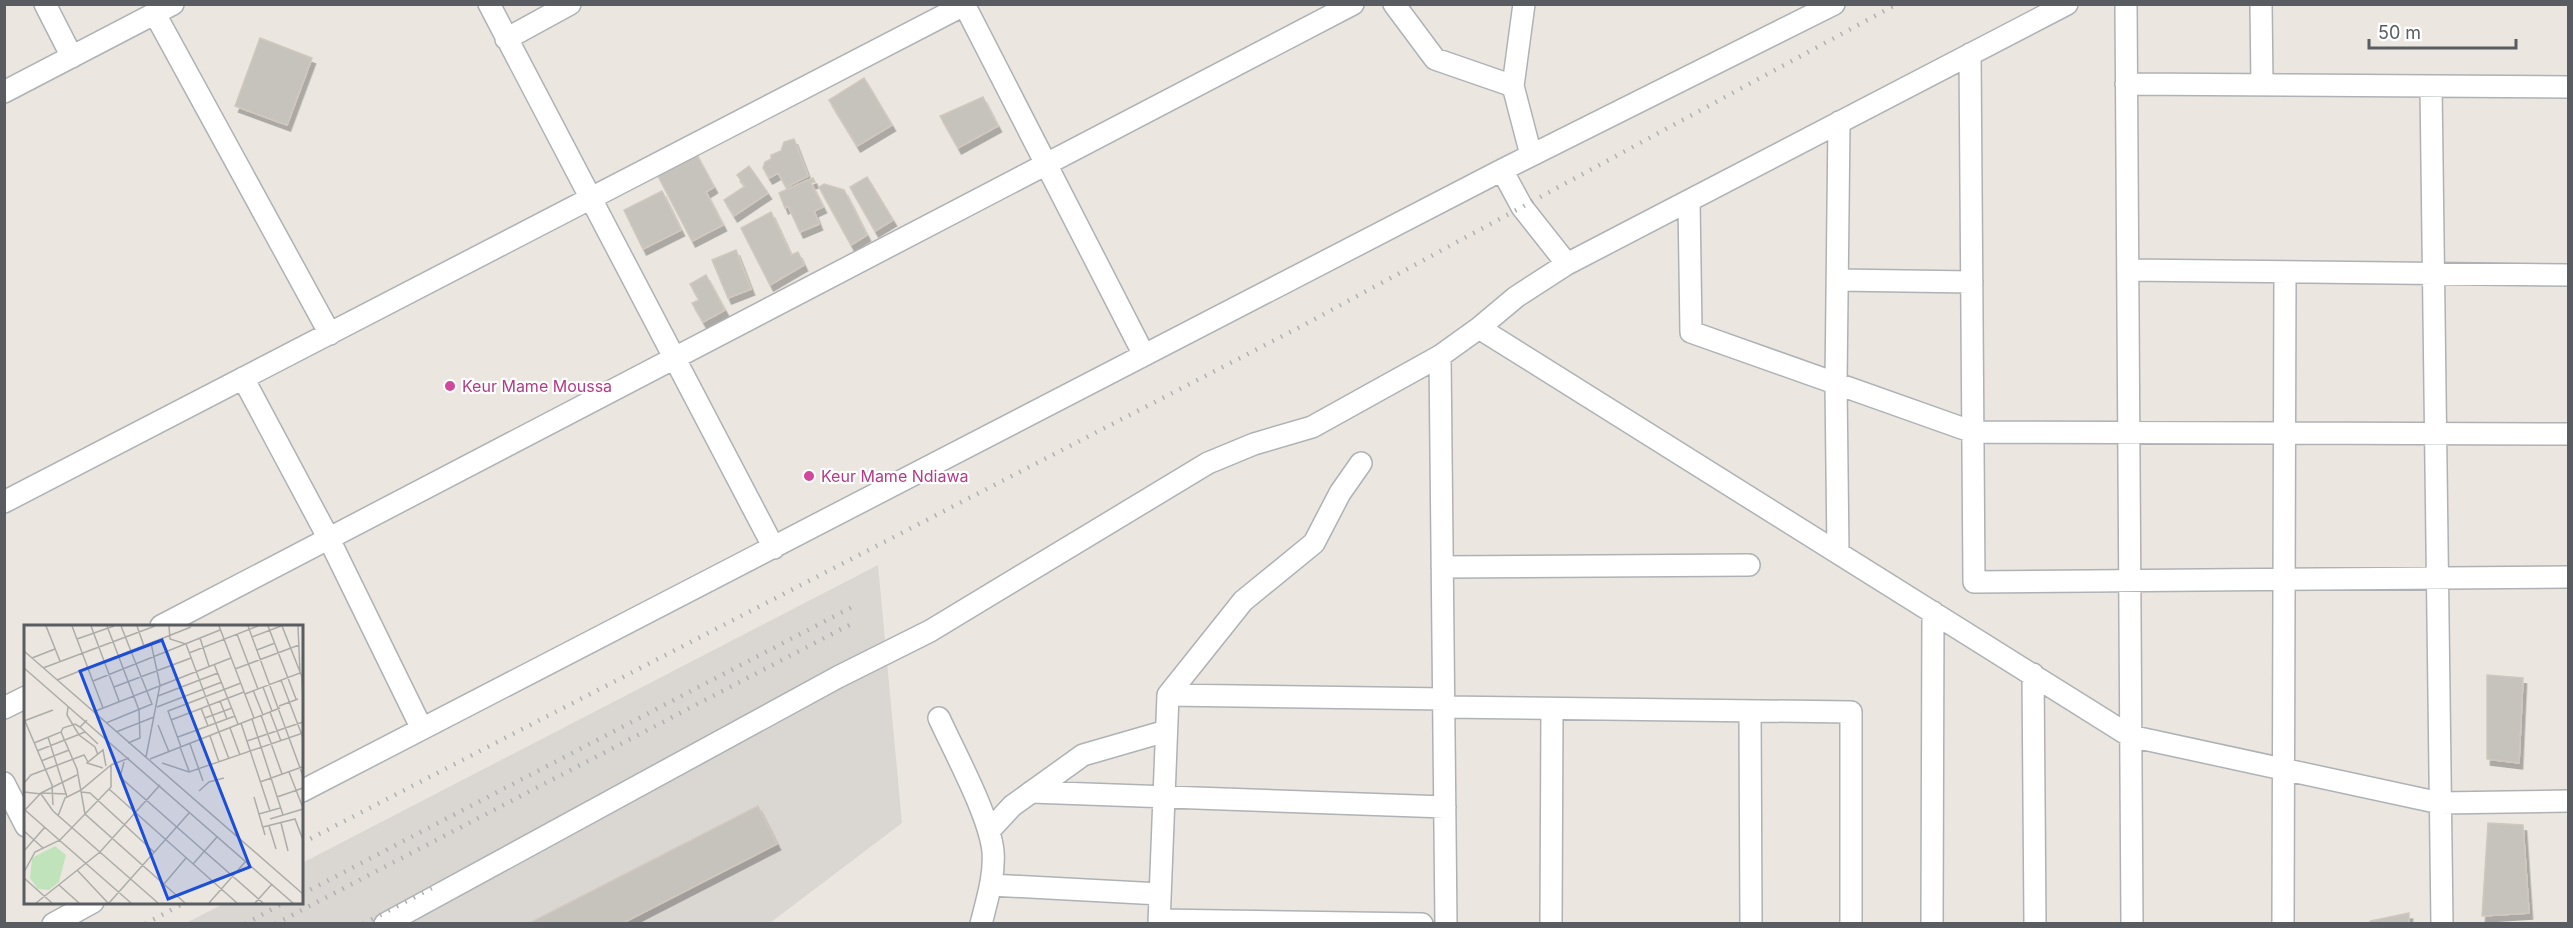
<svg xmlns="http://www.w3.org/2000/svg" width="2573" height="928" font-family="Inter,sans-serif">
	<style>
		.industrial { fill: #dad6d2 }
		.building { fill: #c6c2bc; stroke: #d0c8bf; stroke-width: 1.5; filter: url(#shadow) }
		.lines { fill: none; stroke-linecap: round; stroke-linejoin: round }
		.minor-casing { stroke: #aeb2b5; stroke-width: 24 }
		.minor { stroke: #fff; stroke-width: 21 }
		.rail { stroke: #afb0b1; stroke-width: 4.5; stroke-dasharray: 1.5 8; stroke-linecap: butt }
		.hotel-dot { fill: #d1479c; stroke: #fff; stroke-width: 2 }
		.labels { text-anchor: middle; dominant-baseline: central; stroke-width: 4.5; stroke-linejoin: round; paint-order: stroke }
		.hotel-label { font-size: 16px; fill: #b23c85; stroke: #fff; text-anchor: start }
		.inset-road { fill: none; stroke: #adaca9; stroke-width: 1.5 }
		.view { fill: #1d4ed8; fill-opacity: 0.15; stroke: #1d4ed8; stroke-width: 3 }
		.inset-edge { fill: none; stroke: #595d61; stroke-width: 3 }
	</style>
	<defs>
		<filter id="shadow"><feDropShadow dx="3.5" dy="6" stdDeviation="0" flood-color="#0004"/></filter>
	</defs>
	<rect width="100%" height="100%" fill="#ebe7e0"/>
	<path class="industrial" d="M878 565 902 823 770 923 184 924 225 903 302 902V863Z"/>
	<path class="building" d="M260 38 312 58 287 125 235 106Z
		M864 78 892 125 857 146 829 100Z
		M983 97 998 126 958 148 940 116Z
		M794 139 808 176 786 187 778 173 769 178 763 168 765 162 771 159V155L781 151 784 142Z
		M694 150 714 187 706 192 723 225 692 241 655 170Z
		M749 166 768 193 734 216 724 200 745 186 737 175Z
		M867 177 893 220 875 231 850 187Z
		M813 178 815 182 811 183 823 207 814 211 819 224 800 232 788 206 785 208 779 193Z
		M824 184 844 190 867 235 851 245 819 187Z
		M662 191 681 230 643 249 624 210Z
		M771 212 791 255 798 252 804 265 770 285 741 228Z
		M736 250 751 289 728 298 712 260Z
		M706 275 725 310 703 322 692 303 699 300 690 284Z
		M2487 675 2523 678 2519 763 2487 759Z
		M758 806 777 844 621 924H528Z
		M2488 823 2523 825 2529 913 2482 916Z
		M2409 913V924H2370V921Z"/>
	<g class="lines">
		<g class="minor-casing">
			<path id="minor" d="M45 4 72 57
				M489 4 774 548
				M964 4 1144 355
				M1394 4 1435 59 1513 86
				M1524 4 1513 86 1531 155
				M2126 4 2132 924
				M2261 4 2262 85
				M155 14 330 334
				M506 39 570 4
				M1970 54 1974 582 2568 577
				M2126 84 2568 87
				M2431 86 2442 924
				M4 92 173 4
				M1502 170 1522 207 1567 264
				M1689 201 1691 332 1973 432 2568 434
				M2128 270 2568 275
				M1838 280 1972 282
				M1479 328 2130 736 2440 803 2568 801
				M1440 356 1446 924
				M243 378 329 539 421 727
				M4 502 966 4
				M1838 553 1836 384 1839 122
				M1442 567 1749 565
				M161 626 1353 4
				M2033 674 2035 924
				M1168 695 1444 699
				M1444 707 1851 712V924
				M4 708 26 697
				M1750 711 1751 924
				M939 718C955 753 989 815 993 851 995 875 987 900 981 924
				M4 783 26 826
				M302 791 1502 170 1834 4
				M1031 792 1445 807
				M989 831 1012 806 1083 755 1166 731
				M991 885 1160 894
				M1159 920 1422 924
				M53 924 93 902
				M385 924 838 677 930 631 1208 463 1254 444 1312 427 1440 356 1479 328 1516 297 1567 264 2067 4
				M1159 924 1168 695 1243 601 1314 543 1340 493 1361 463
				M1551 924 1552 709
				M1932 924 1933 612
				M2283 924 2285 272"/>
		</g>
		<use href="#minor" class="minor"/>
		<path class="rail" d="M302 843 1300 327 1897 4
			M302 894 854 606
			M145 924 186 902
			M245 924 285 902
			M275 924 855 622
			M363 924 432 888"/>
	</g>
	<g class="hotel-dot">
		<circle cx="450" cy="386" r="6"/>
		<circle cx="809" cy="476" r="6"/>
	</g>
	<g class="labels">
		<g class="hotel-label">
			<text x="462" y="386">Keur Mame Moussa</text>
			<text x="821" y="476">Keur Mame Ndiawa</text>
		</g>
	</g>
	<g transform="translate(24 625)">
		<rect width="279" height="279" fill="#ebe7e0"/>
		<path d="M31 221 42 230 35 257 25 265 14 264 6 253 8 233Z" fill="#c1e3bc"/>
		<path class="inset-road" d="M22 1 36 36M48 1 79 83M67 1 95 76M83 1 115 85 116 113 104 118M113 1 120 21M145 1 146 14 162 19 205 134M195 1 230 93M224 1 279 151M244 1 272 74M258 1 278 52 279 73M213 9 234 64M228 12 257 1M176 13 185 41M53 14 90 1M233 25 251 18M0 26 279 269M165 28 234 1M8 33 31 24M190 39 214 99M0 43 269 278M19 43 131 1M211 44 275 20M154 54 186 140M33 55 167 2M257 55 279 113M69 56 196 5M90 62 167 33M239 62 248 86M229 65 239 90M221 69 276 48 274 1M134 71 194 48M196 76 203 94M255 81 274 74M44 82 43 90 55 110 71 122 74 130M133 82 198 57M177 83 184 101M69 87 207 33M246 87 257 116M237 90 258 149M181 93 208 83M228 94 259 190M63 95 56 102 74 119M147 95 220 67M0 96 29 85M1 96 28 160 29 180M82 98 128 79 97 1M217 98 246 186M134 100 145 127M206 103 216 130M37 107 53 144 61 189 161 278M92 107 130 92M186 111 195 137M24 112 43 172M154 112 211 91M223 116 279 97M10 118 37 107 39 103 51 99 56 102M166 119 179 156M156 122 165 146M157 122 144 86 217 58M13 126 61 107M122 132 136 60 127 18M126 134 256 83M17 136 45 125M100 137 96 152 239 278M138 138 165 147 279 108M87 140 105 133M79 143 63 138 79 125 82 141M265 147 279 183M236 157 278 142M0 158 7 150 60 130 64 137M85 164 213 278M175 166 185 157 200 153M0 167 17 169 29 186 134 278M57 167 66 168 130 227M17 168 43 169M15 169 53 150M16 169 1 185 107 278M230 172 241 210M253 172 279 163M235 189 256 183M246 194 279 184M257 198 264 226M245 201 252 224M239 202 271 194 279 215M0 206 19 223M0 226 21 202M169 239 193 212M53 245 84 278M0 247 11 227 36 215 87 162V140L57 165 41 173 34 191M0 253 28 278M140 259 162 233M35 260 55 278M12 278 76 227 136 160M85 278 166 187M185 278 222 236M231 278 248 259"/>
		<path class="view" d="M138 15 226 242 144 274 56 46Z"/>
		<rect width="279" height="279" class="inset-edge"/>
	</g>
	<rect width="2573" height="928" fill="none" stroke="#595d61" stroke-width="12"/>
	<path d="M2369 39v9h147v-9" fill="none" stroke="#595d61" stroke-width="3"/>
	<text x="2378" y="39" font-size="18" fill="#595d61" stroke="#ffffff" stroke-width="4.5" paint-order="stroke">50 m</text>
</svg>
